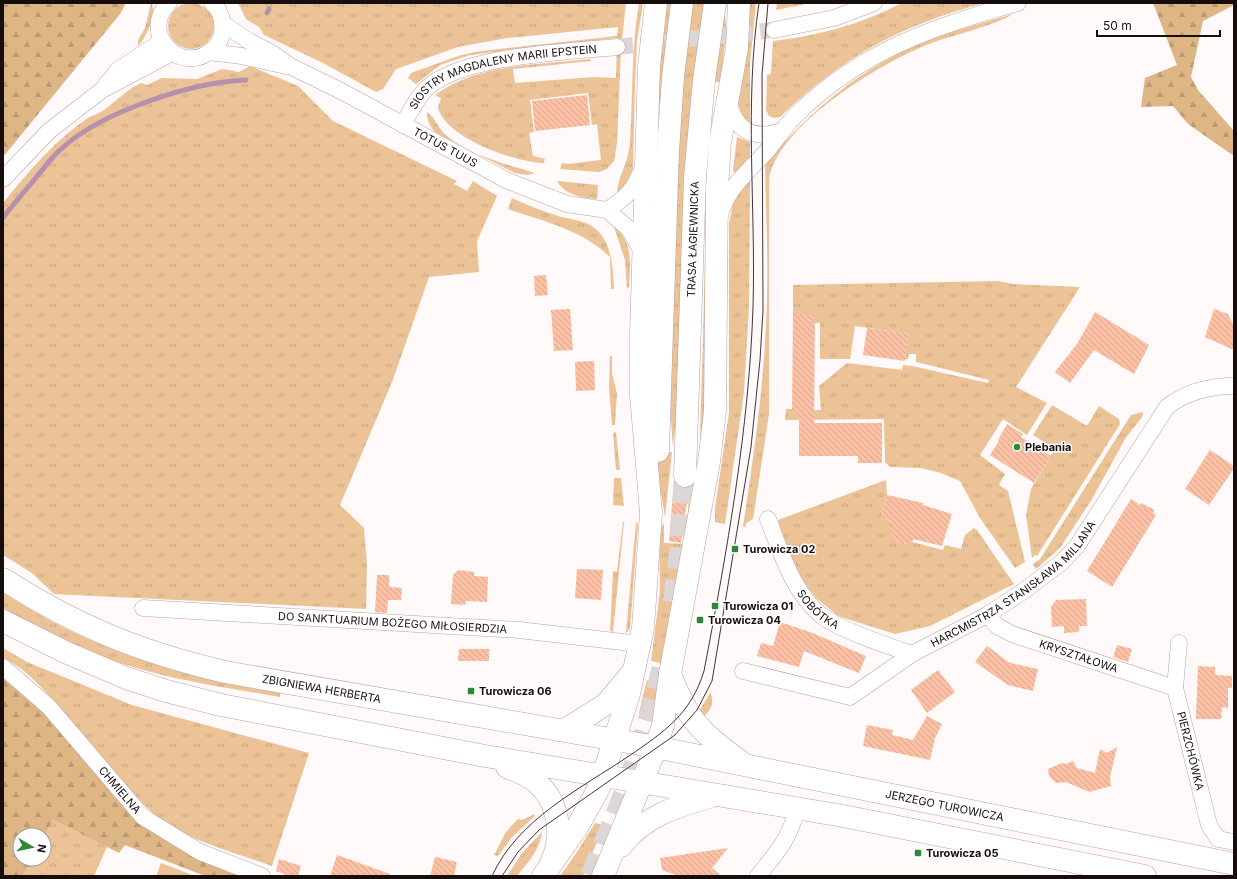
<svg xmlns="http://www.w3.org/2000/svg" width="1237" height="879" font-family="Inter,sans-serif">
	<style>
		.grass { fill: url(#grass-tufts) }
		.forest { fill: url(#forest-firs) }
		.pitch { fill: #ebc396 }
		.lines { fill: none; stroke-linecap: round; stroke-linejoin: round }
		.stream { stroke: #b690ad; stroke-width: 5 }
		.building { fill: url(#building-back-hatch) }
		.minor-tunnel { stroke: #dcd6d6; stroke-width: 16; stroke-dasharray: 16 8; stroke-linecap: butt }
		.secondary-tunnel { stroke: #dcd6d6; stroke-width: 22; stroke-dasharray: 22 11; stroke-linecap: butt }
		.minor-casing { stroke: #bca1a0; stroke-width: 17 }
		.secondary-casing { stroke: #bca1a0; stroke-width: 23 }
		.minor { stroke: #fff; stroke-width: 16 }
		.secondary { stroke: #fff; stroke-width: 22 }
		.tram { stroke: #3f3636; stroke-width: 1 }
		.poi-dot { fill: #308736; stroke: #fff; stroke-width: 1.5 }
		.labels { text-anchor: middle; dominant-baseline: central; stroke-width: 3; stroke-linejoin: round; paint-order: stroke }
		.street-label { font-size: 11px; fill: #160d0d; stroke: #fff }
		.poi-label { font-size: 11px; font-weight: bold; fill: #160d0d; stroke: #fff; text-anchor: start }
	</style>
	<defs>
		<pattern id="grass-tufts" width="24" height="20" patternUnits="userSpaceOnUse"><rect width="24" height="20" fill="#ebc396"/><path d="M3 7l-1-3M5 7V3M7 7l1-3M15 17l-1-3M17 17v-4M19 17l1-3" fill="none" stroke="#c9a680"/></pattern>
		<pattern id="forest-firs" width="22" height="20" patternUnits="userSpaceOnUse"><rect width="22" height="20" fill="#deb585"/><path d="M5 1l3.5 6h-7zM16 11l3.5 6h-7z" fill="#be9a72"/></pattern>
		<pattern id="building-back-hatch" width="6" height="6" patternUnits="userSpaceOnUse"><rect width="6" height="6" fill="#fcc0a5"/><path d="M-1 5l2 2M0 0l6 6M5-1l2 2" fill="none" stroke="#d7a48d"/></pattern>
	</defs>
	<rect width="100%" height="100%" fill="#fff9f9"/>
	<path class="grass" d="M168 26a23 23 0 1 1 46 0a23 23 0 1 1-46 0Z
		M151 3C158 11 146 39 138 46V40L145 28Z
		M238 3H626L621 49 617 143 614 161 607 169 599 172 560 169 562 163 568 164 601 160 597 124 592 125 588 93 530 100 534 132 529 133 533 156 545 159 544 163C516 163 446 138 438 108L441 98 435 95C478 63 539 65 590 59L591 61 513 69 515 83 594 77 616 78 617 38 470 55 440 65 416 84 408 78 411 73 461 55 481 51 617 36 618 27 507 38 458 47 396 69 383 89 376 92 323 63 264 35 259 27 246 19Z
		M639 3H643L637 41 635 84 633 169 626 184 617 193C618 176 629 161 630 143 633 96 631 50 639 3Z
		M661 3H673L663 103H653Z
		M692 3H705L676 421 673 447 671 421 670 420C674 282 673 141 692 3Z
		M744 3H756L750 63V123L743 117 738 104Z
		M777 3H810L776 10Z
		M902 3H984C900 26 843 56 780 117L774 118 769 116 766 110 767 75 771 74 773 41C818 36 862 24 902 3Z
		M725 5 726 31 721 82H713Z
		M1013 14C994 26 952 35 929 44 882 62 776 126 769 180V414L753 519 746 523 745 527H743C753 460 763 393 766 326 769 272 766 216 765 163 812 111 862 65 929 40 956 30 985 22 1013 14Z
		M250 66 298 86 333 121 457 181 454 184 467 191 473 181 497 196 477 241 479 272 429 277 392 382 340 505 364 528 367 565 366 609 54 594 32 573 3 555V203C28 172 55 140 88 118 93 115 99 114 104 110 116 101 128 89 141 83L147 85 162 78 197 79 222 69 239 72Z
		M427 112C436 118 438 129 447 136 472 156 505 164 535 173L528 175 515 173 436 133C430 127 427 121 427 112Z
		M737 137 750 142V158L735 173 733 171Z
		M750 180 749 306 744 392 725 524 715 522V508L729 413V223L734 199Z
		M557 181 598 185 597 199C582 198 565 195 557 181Z
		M512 198C527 205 542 211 558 216 568 219 581 220 590 225 612 237 613 268 614 289H611L610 257C583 230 542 221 508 209Z
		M614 227C634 242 630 265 629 287L627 289 625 260Z
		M706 228H711V396L706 450 666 664 651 661 660 591 659 530 664 523V543L685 544 691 477H699Z
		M998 281 1013 284 1080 287 1016 387 1047 403 1027 435 1003 419 980 455 1005 474 999 485 1008 491 1025 562 1015 568 980 518 960 481 941 473 921 468 890 467 885 462 884 419 785 420 786 409H792V411L821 410 819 386 847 363 902 370 903 365 912 366 988 383 989 380 916 362V354H909L908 359H905L909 334 855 326 850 359H820V323H815V314H793V285Z
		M610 356H612V373L617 394 615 425H612L609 389Z
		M1052 405 1087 426 1099 406 1119 419 1120 424 1037 556 1035 555 1032 558 1026 515 1031 489 1055 449 1033 435Z
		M1143 412 1142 417 1125 439 1092 499 1060 548 1036 569 1033 564 1040 559 1131 415Z
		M616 432 620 470H616L613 433Z
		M650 452H672L665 517 661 493 655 488Z
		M614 478H621L624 506 613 505Z
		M886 480 887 495 881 518 893 522 896 542 906 544 907 538 912 540V542L943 550 945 545 961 549 965 535 974 528 977 530 1014 584 930 626 895 634 838 616 816 598 794 569 784 543 778 520Z
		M623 521 624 522 613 632 610 631 613 571 617 572Z
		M636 522 638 524 630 629 626 633Z
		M3 592C88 649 180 677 280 693V697C216 686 151 677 90 652 60 640 32 624 3 608Z
		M3 648 27 662 132 705 309 753 272 866C239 854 179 838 154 814 123 786 97 753 71 722 51 698 31 671 3 658Z
		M647 680 662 683C659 694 655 713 642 717L639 713Z
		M710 693C716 704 709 713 700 719L697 715Z
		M534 814 535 816 512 837 498 856 494 855 506 832 518 819 522 820Z
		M53 820 107 847 94 876H23L32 859H44V837Z
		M595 823 604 825 583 876H560L577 852Z
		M542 832C540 850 528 862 517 876H507L523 852Z"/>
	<path class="forest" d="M3 3H126L120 14 3 157Z
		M1153 3H1234V5L1203 21 1191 77 1198 90 1234 131V156L1188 124 1173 106 1141 107 1145 78 1177 65Z
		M3 676 49 717 143 826 248 876H205L125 845 119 853 53 820 44 837V835H20V859H32L23 876H3Z"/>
	<path class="pitch" d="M161 863 195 876H156Z"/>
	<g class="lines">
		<path class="stream" d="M267 13 269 9
			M3 218C14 203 27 189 38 175 45 167 52 157 60 150 100 112 192 82 246 80"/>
	</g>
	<path class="building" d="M587 95 590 125 535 131 532 101Z
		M546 275 548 295 535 296 534 276Z
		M570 309 573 350 554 351 551 310Z
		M1214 309 1228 314 1234 326V350L1205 337Z
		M1095 312 1149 345 1134 374 1094 350 1070 383 1055 372 1077 344Z
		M793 314H815L814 423H882V463H858V456H799V411H792Z
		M867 328 909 334 905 361 863 355Z
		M594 361 595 390 576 391 575 362Z
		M1007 424 1023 434 1021 437 1051 456 1034 483 990 455 999 441 998 440Z
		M1210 450 1234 466V468L1209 505 1185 489Z
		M674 482 679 487 689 488 681 543 669 541Z
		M887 495 923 503V505L952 514 942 546 913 539V541L903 544 896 542 890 533 893 522 881 518Z
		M1131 499 1140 505 1142 503 1154 510 1153 513 1156 515 1112 587 1087 571Z
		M577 569 603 570 601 600 575 598Z
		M458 570 474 572V576L488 577 487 602 466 601 465 605 451 604 453 575Z
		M377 575H389V587L402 588 401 600H388L387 613 375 612Z
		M1086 599 1087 626H1079V632L1064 633V626L1052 627 1051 607 1056 600Z
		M780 622 810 632 866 656 859 673 804 651 799 667 757 656 761 643 773 646Z
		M1117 645 1132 649 1128 662 1113 657Z
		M987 646 1010 663 1038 669 1033 691 1008 685 975 662Z
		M459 649H489V661H458Z
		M1198 666 1215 667V675L1232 676V688H1228V708L1222 707 1221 719H1196Z
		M938 670 955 692 927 713 911 690Z
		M927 716 942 724 935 738 930 760 863 746 867 725 893 730 892 735 913 740Z
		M1117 747 1110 777 1111 786 1089 792 1066 782 1056 783 1049 776 1048 769 1062 763 1066 764 1073 761 1077 768 1095 773 1100 749 1107 753Z
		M728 848 712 868 721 876H679L662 870 660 858Z
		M337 855 390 874 389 876H330Z
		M435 857 457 862 454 876H430Z
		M279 859 301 866 298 876H289L276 871Z"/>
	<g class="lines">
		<path class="minor-tunnel" d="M617 47 774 30"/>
		<path class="secondary-tunnel" d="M674 602 680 552 685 476
			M591 876C620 808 647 739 663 666"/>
		<g class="minor-casing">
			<g id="minor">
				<path d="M169 3C138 33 182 78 213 49 218 45 222 38 222 31 224 21 220 9 212 3"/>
				<path id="s1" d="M222 23 249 41 272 53 290 66 341 91 508 181 567 204 607 210 629 229 643 253"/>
				<path d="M774 30 834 18 874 3"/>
				<path d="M209 52 242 56 286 66"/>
				<path d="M105 86 118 70 162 41"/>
				<path d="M728 101C735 130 753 141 781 131"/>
				<path id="s2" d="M403 125C410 112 417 97 428 87 465 55 567 52 617 47"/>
				<path d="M3 179 49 131 102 90 172 53"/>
				<path d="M607 210C625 199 637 187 643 166"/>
				<path d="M720 215C728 187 747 173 766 152 776 140 785 126 796 115 859 52 934 26 1018 3"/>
				<path id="s3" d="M768 519C781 552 793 593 822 616 842 631 888 646 912 654"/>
				<path id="s4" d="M143 608 519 630 640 644"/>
				<path id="s5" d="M987 615 997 626 1012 634 1175 688"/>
				<path id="s6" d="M1179 643 1175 688 1209 825 1218 839 1234 842"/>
				<path id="s7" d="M3 667 49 707 143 817 200 852 262 876"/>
				<path id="s8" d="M743 671 850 697 912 654 987 615 1025 590 1062 562 1077 546 1167 407C1186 392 1210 386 1234 386"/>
				<path d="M758 876C777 852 789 840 797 809"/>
			</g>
		</g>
		<g class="secondary-casing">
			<g id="secondary">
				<path d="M658 451 668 151 673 77 682 3"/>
				<path id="s9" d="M685 476 695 177 704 80 715 3"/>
				<path id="s10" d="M3 579C76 626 140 652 225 672L645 745 1234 864"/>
				<path d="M3 621 65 652 126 678 166 691 221 705 485 756 843 816 1145 876"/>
				<path d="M670 674C675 686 680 699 687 710 700 732 721 747 741 762"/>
				<path d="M565 730 606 704 632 673"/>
				<path d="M507 767C517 771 529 775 537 783 558 800 564 836 552 860"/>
				<path d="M621 846C643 817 676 806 710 797"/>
				<path d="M543 876 576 829 599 788 629 694 643 628 651 513 641 395V334L649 66 656 3"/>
				<path d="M603 876 655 750 663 725 670 674 709 462 715 411 717 188 720 142 737 48 739 3"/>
			</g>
		</g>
		<use href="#minor" class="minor"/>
		<use href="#secondary" class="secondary"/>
		<path class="tram" d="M492 876C518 819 580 789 629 756 664 732 691 714 704 671 727 551 749 429 753 307 756 206 744 103 759 3
			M502 876 518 852 539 830 675 735 697 710 712 681 751 447 760 360 763 310 762 75 768 3"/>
	</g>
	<g class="poi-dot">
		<circle cx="1017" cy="447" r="4"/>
		<rect x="731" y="545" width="8" height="8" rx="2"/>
		<rect x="711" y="602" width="8" height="8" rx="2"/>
		<rect x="696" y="616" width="8" height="8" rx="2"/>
		<rect x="467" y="687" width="8" height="8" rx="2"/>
		<rect x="914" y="849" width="8" height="8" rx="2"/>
	</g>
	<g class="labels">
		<g class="street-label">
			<text stroke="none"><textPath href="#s2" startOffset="120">SIOSTRY MAGDALENY MARII EPSTEIN</textPath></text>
			<text stroke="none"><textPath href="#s1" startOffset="256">TOTUS TUUS</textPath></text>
			<text stroke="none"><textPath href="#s9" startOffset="237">TRASA ŁAGIEWNICKA</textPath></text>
			<text stroke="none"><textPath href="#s8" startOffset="310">HARCMISTRZA STANISŁAWA MILLANA</textPath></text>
			<text stroke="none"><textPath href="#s3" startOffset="105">SOBÓTKA</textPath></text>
			<text stroke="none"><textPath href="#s4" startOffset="250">DO SANKTUARIUM BOŻEGO MIŁOSIERDZIA</textPath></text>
			<text stroke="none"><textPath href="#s5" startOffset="102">KRYSZTAŁOWA</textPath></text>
			<text stroke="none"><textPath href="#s10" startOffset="340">ZBIGNIEWA HERBERTA</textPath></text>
			<text stroke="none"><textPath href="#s6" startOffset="110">PIERZCHÓWKA</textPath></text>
			<text stroke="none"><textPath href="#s7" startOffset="170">CHMIELNA</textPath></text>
			<text stroke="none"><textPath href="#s10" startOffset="974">JERZEGO TUROWICZA</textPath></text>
		</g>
		<g class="poi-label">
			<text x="1025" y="447">Plebania</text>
			<text x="743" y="549">Turowicza 02</text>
			<text x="723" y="606">Turowicza 01</text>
			<text x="708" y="620">Turowicza 04</text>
			<text x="479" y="691">Turowicza 06</text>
			<text x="926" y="853">Turowicza 05</text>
		</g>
	</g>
	<rect width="1237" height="879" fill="none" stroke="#160d0d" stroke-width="8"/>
	<g transform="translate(32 847) rotate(99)"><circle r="19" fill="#ffffff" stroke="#a29e9e"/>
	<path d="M0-3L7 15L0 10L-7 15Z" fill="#308736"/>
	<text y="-6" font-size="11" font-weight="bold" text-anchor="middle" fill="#160d0d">N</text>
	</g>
	<path d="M1097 30v6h123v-6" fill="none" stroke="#160d0d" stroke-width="2"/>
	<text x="1103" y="30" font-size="12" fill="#160d0d" stroke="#ffffff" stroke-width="3" paint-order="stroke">50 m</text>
</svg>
